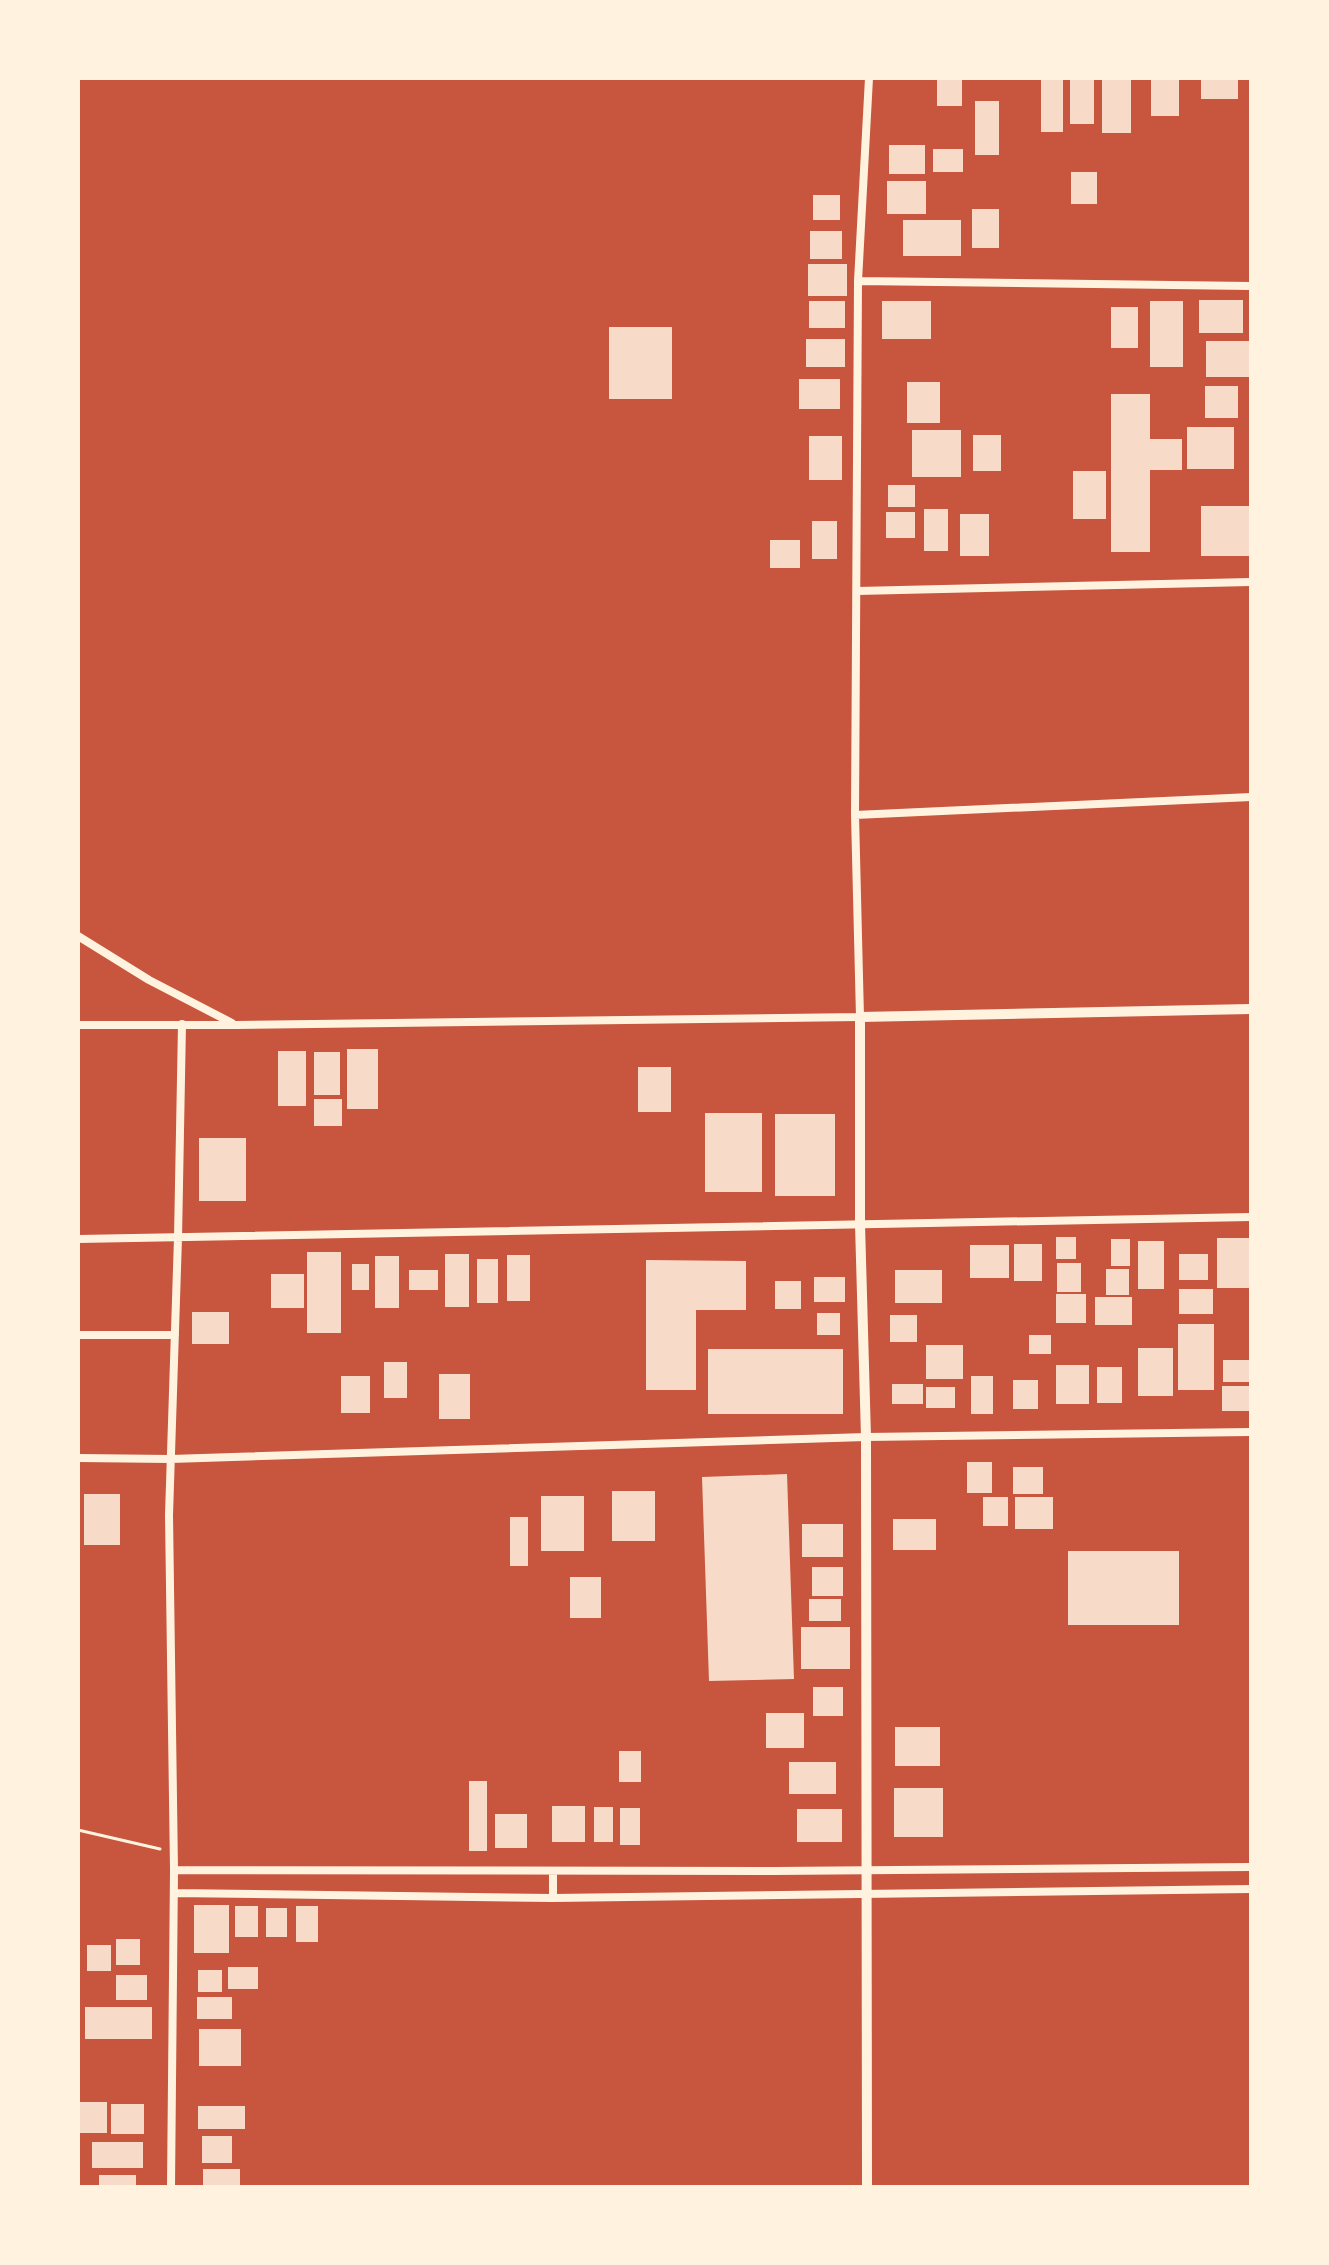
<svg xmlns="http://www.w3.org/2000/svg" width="1329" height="2265" font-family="Barlow,sans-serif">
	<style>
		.building { fill: #f7dbc8 }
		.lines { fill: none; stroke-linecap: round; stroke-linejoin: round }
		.path { stroke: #fff3e0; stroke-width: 3 }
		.minor { stroke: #fff3e0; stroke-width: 8 }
		.tertiary { stroke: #fff3e0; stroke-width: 10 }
	</style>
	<rect width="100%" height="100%" fill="#c8553d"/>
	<path class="building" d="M937 78H962V106H937Z
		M1041 78H1063V132H1041Z
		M1070 78H1094V124H1070Z
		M1102 78H1131V133H1102Z
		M1151 78H1179V116H1151Z
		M1201 78H1238V99H1201Z
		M975 101H999V155H975Z
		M889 145H925V174H889Z
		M933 149H963V172H933Z
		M1071 172H1097V204H1071Z
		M887 181H926V214H887Z
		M813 195H840V220H813Z
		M972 209H999V248H972Z
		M903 220H961V256H903Z
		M810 231H842V259H810Z
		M808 264H847V296H808Z
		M1199 300H1243V333H1199Z
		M809 301H845V328H809Z
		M882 301H931V339H882Z
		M1150 301H1183V367H1150Z
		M1111 307H1138V348H1111Z
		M609 327H672V399H609Z
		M806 339H845V367H806Z
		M1206 341H1250V377H1206Z
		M799 379H840V409H799Z
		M907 382H940V423H907Z
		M1205 386H1238V418H1205Z
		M1111 394H1150V439H1182V470H1150V552H1111Z
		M1187 427H1234V469H1187Z
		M912 430H961V477H912Z
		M973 435H1001V471H973Z
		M809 436H842V480H809Z
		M1073 471H1106V519H1073Z
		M888 485H915V507H888Z
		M1201 506H1251V556H1201Z
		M924 509H948V551H924Z
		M886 512H915V538H886Z
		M960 514H989V556H960Z
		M812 521H837V559H812Z
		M770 540H800V568H770Z
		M347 1049H378V1109H347Z
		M278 1051H306V1106H278Z
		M314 1052H340V1095H314Z
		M638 1067H671V1112H638Z
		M314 1099H342V1126H314Z
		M705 1113H762V1192H705Z
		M775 1114H835V1196H775Z
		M199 1138H246V1201H199Z
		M1056 1237H1076V1259H1056Z
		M1217 1238H1251V1288H1217Z
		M1111 1239H1130V1266H1111Z
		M1138 1241H1164V1289H1138Z
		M1014 1244H1042V1281H1014Z
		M970 1245H1009V1278H970Z
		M307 1252H341V1333H307Z
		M445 1254H469V1307H445Z
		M1179 1254H1208V1280H1179Z
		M507 1255H530V1301H507Z
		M375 1256H399V1308H375Z
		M477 1259H498V1303H477Z
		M646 1260 746 1261V1310H696V1390H646Z
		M1057 1263H1081V1292H1057Z
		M352 1264H369V1290H352Z
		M1106 1269H1129V1295H1106Z
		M409 1270H438V1290H409Z
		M895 1270H942V1303H895Z
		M271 1274H304V1308H271Z
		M814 1277H845V1302H814Z
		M775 1281H801V1309H775Z
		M1179 1289H1213V1314H1179Z
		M1056 1294H1086V1323H1056Z
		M1095 1297H1132V1325H1095Z
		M192 1312H229V1344H192Z
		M817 1313H840V1335H817Z
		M890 1315H917V1342H890Z
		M1178 1324H1214V1390H1178Z
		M1029 1335H1051V1354H1029Z
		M926 1345H963V1379H926Z
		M1138 1348H1173V1396H1138Z
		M708 1349H843V1414H708Z
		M1223 1360H1251V1382H1223Z
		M384 1362H407V1398H384Z
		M1056 1365H1089V1404H1056Z
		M1097 1367H1122V1403H1097Z
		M439 1374H470V1419H439Z
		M341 1376H370V1413H341Z
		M971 1376H993V1414H971Z
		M1013 1380H1038V1409H1013Z
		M892 1384H923V1404H892Z
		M1222 1386H1251V1411H1222Z
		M926 1387H955V1408H926Z
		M967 1462H992V1493H967Z
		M1013 1467H1043V1494H1013Z
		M787 1474 794 1679 709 1681 702 1477Z
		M612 1491H655V1541H612Z
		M84 1494H120V1545H84Z
		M541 1496H584V1551H541Z
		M983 1497H1008V1526H983Z
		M1015 1497H1053V1529H1015Z
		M510 1517H528V1566H510Z
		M893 1519H936V1550H893Z
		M802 1524H843V1557H802Z
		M1068 1551H1179V1625H1068Z
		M812 1567H843V1596H812Z
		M570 1577H601V1618H570Z
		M809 1599H841V1621H809Z
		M801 1627H850V1669H801Z
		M813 1687H843V1716H813Z
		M766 1713H804V1748H766Z
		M895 1727H940V1766H895Z
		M619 1751H641V1782H619Z
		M789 1762H836V1794H789Z
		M469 1781H487V1851H469Z
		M894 1788H943V1837H894Z
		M552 1806H585V1842H552Z
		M594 1807H613V1842H594Z
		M620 1808H640V1845H620Z
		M797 1809H842V1842H797Z
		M495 1814H527V1848H495Z
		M194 1905H229V1953H194Z
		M235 1906H258V1937H235Z
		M296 1906H318V1942H296Z
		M266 1908H287V1937H266Z
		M116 1939H140V1965H116Z
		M87 1945H111V1971H87Z
		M228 1967H258V1989H228Z
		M198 1970H222V1992H198Z
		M116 1975H147V2000H116Z
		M197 1997H232V2019H197Z
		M85 2007H152V2039H85Z
		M199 2029H241V2066H199Z
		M78 2102H107V2133H78Z
		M111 2104H144V2134H111Z
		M198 2106H245V2129H198Z
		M202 2136H232V2163H202Z
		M92 2142H143V2168H92Z
		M203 2169H240V2187H203Z
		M99 2175H136V2187H99Z"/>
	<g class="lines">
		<path class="path" d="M78 1830 160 1849"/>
		<path class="minor" d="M858 281 1251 286
			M857 591 1251 582
			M855 815 1251 797
			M78 936 149 980 232 1023
			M78 1025H236L860 1017 855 815 858 281 869 78
			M78 1239 1251 1217
			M78 1335H175
			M78 1458 171 1459 866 1437 1251 1432
			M174 1870 774 1871 1251 1867
			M553 1871V1898
			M174 1893 553 1898 1251 1889
			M171 2187 174 1870 169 1515 178 1238 182 1024"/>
		<path class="tertiary" d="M867 2187 866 1437 860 1224V1017L1251 1009"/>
	</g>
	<rect width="1329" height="2265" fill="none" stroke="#fff3e0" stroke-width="160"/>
</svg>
